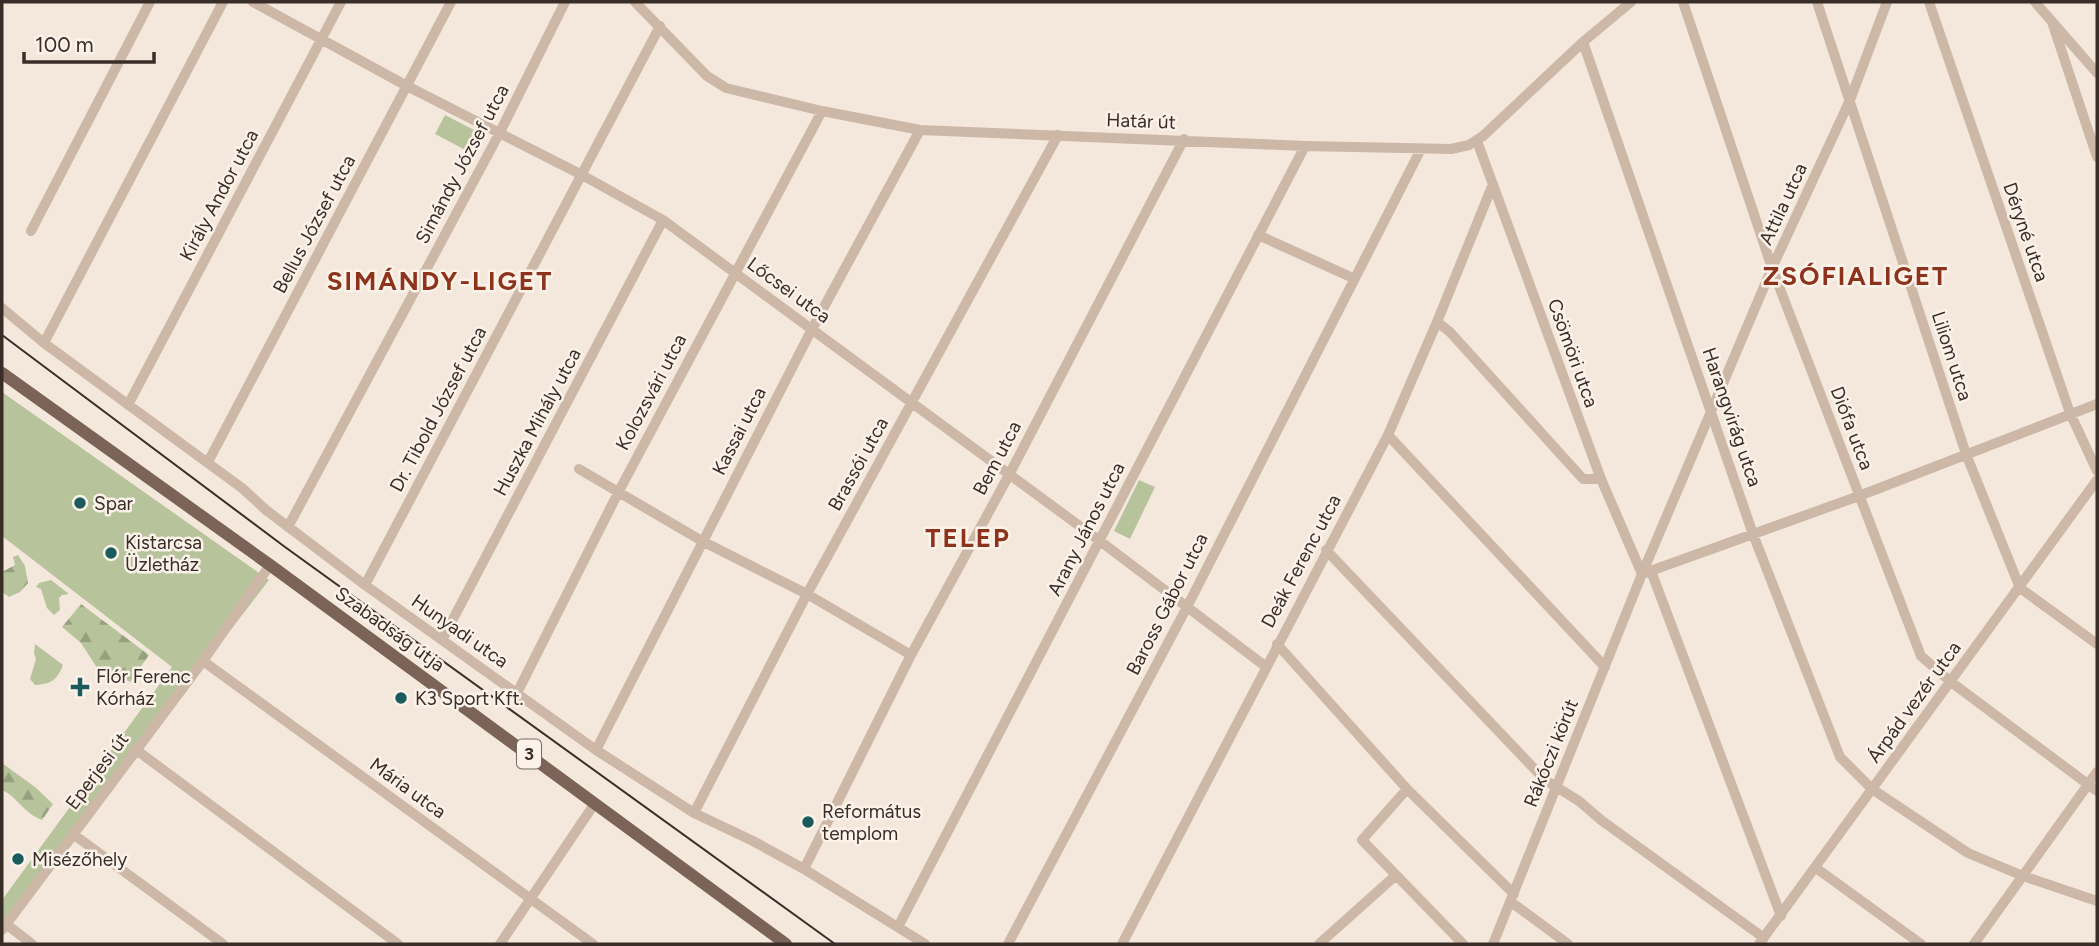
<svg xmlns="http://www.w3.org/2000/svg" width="2099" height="946" font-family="Figtree,sans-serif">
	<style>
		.green { fill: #b7c49b }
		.forest { fill: url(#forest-firs) }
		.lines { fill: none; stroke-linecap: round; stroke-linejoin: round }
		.minor { stroke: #cdb7a7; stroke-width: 10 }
		.major { stroke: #7b6358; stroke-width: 12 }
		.tram { stroke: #392d28; stroke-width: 2 }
		.poi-dot { fill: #1b5b5d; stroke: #fbf2e9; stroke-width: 2.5 }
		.labels { text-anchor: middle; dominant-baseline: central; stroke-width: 5; stroke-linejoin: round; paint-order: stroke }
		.shield { fill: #fbf2e9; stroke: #736862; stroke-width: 2 }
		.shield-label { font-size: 18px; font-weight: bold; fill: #392d28 }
		.street-label { font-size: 19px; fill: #392d28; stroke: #fbf2e9 }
		.poi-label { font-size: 19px; fill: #392d28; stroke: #fbf2e9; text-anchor: start }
		.district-label { font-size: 26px; font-weight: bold; letter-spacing: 2px; fill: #8d331c; stroke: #fbf2e9 }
	</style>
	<defs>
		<pattern id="forest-firs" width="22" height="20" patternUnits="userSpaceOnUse" patternTransform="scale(1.75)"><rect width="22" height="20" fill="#b7c49b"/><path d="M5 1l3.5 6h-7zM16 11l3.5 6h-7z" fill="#96a07e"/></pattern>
	</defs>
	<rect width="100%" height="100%" fill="#f4e8dc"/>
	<path class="green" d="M445 115 474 130 471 135 478 138 471 153 435 134Z
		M2 392 269 580 2 927V900L172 667 2 536Z
		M1139 480 1155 487 1130 539 1114 531Z
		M51 580 69 594 62 595 59 598 60 610 54 615 47 608 41 589 36 587 39 583Z
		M35 644 63 665C57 680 52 684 35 685L30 679 36 659 34 653Z"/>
	<path class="forest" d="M18 555 25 566 28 583 20 592 9 597 2 592V572L15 565 13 557Z
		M81 604 149 655 130 682 116 674 103 677 81 643 62 627Z
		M2 763 35 787 53 804 42 820C22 812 19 798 2 790Z"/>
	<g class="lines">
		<path class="minor" d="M253 2 407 86 582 175 663 220 1100 541 1265 666
			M635 2 707 76 726 88 822 111 920 130 1305 146 1451 149 1469 145 1483 136 1583 42 1631 2
			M1683 2 1772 268 1921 656 1951 682 2097 791
			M1817 2 1966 454 2020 588 2097 644
			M1929 2 2070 413 2097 471
			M2035 2 2097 73
			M2052 22 2097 157
			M1583 42 1753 534 1840 757 1872 789 1968 853 2023 876 2097 901
			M1477 141 1601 479 1642 574
			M31 231 150 2
			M1258 235 1353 278
			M2 308 44 343 242 488 266 510 365 585 596 750 694 813 753 841 804 869 925 944
			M1437 322 1450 332 1583 479H1601
			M44 343 223 2
			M128 405 341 2
			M1388 435 1605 667
			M208 462 451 2
			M579 469 702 541 807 594 911 655
			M288 527 499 134 565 2
			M1326 550 1545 780 1579 801 1601 820 1764 938
			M1651 571 1781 916
			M1642 574 1859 496 2097 404
			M365 585 660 26
			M442 640 663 220
			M1277 644 1407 789 1514 894
			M203 661 593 944
			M517 693 619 491 822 111
			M135 749 398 944
			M596 750 812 329 920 130
			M1407 789 1362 840 1463 944
			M694 813 807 594 1058 135
			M73 834 223 944
			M1816 868 1921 944
			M804 869 911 655 1009 475 1184 139
			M1511 902 1568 944
			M6 924 32 944
			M898 927 1305 146
			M2 930 203 661 270 565
			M500 944 595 803
			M1008 944 1187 607 1421 149
			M1122 944 1388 435 1437 322 1493 184
			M1319 944 1395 876
			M1493 944 1642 574 1772 268 1850 100 1887 2
			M1759 944 2097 480
			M1974 944 2097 772"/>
		<path class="major" d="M2 373 270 565 786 944"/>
		<path class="tram" d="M2 335 285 547 835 944"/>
	</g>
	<g class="poi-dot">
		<circle cx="80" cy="503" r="7"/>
		<circle cx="111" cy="553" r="7"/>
		<path d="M76.5 676.5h7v7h7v7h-7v7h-7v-7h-7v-7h7z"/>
		<circle cx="401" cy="698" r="7"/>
		<circle cx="808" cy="822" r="7"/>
		<circle cx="18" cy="859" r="7"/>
	</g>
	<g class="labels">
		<rect class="shield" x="517" y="739.5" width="24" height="29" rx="5"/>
		<g class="shield-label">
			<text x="529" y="754">3</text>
		</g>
		<g class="street-label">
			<text transform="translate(1141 121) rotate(2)">Határ út</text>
			<text transform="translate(462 164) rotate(-62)">Simándy József utca</text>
			<text transform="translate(219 195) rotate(-62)">Király Andor utca</text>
			<text transform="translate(1783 204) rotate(-65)">Attila utca</text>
			<text transform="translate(314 224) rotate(-62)">Bellus József utca</text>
			<text transform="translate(2026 232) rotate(71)">Déryné utca</text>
			<text transform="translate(789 290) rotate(36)">Lőcsei utca</text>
			<text transform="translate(1573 353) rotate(70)">Csömöri utca</text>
			<text transform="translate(1952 356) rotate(72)">Liliom utca</text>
			<text transform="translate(651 392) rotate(-62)">Kolozsvári utca</text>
			<text transform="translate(438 409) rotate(-62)">Dr. Tibold József utca</text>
			<text transform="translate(1732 417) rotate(71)">Harangvirág utca</text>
			<text transform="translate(537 422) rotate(-62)">Huszka Mihály utca</text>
			<text transform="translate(1852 428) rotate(69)">Diófa utca</text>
			<text transform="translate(739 431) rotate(-63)">Kassai utca</text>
			<text transform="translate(997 458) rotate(-62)">Bem utca</text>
			<text transform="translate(858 464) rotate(-61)">Brassói utca</text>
			<text transform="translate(1086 529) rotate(-63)">Arany János utca</text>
			<text transform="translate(1301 561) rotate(-62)">Deák Ferenc utca</text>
			<text transform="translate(1167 604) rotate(-63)">Baross Gábor utca</text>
			<text transform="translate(390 629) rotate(36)">Szabadság útja</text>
			<text transform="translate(460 631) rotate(35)">Hunyadi utca</text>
			<text transform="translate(1914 702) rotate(-54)">Árpád vezér utca</text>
			<text transform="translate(1551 753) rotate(-68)">Rákóczi körút</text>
			<text transform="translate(97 771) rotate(-53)">Eperjesi út</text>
			<text transform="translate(408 788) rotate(36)">Mária utca</text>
		</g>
		<g class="poi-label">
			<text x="94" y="503">Spar</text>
			<text x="125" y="542">Kistarcsa<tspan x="125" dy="22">Üzletház</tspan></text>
			<text x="96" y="676">Flór Ferenc<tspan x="96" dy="22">Kórház</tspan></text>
			<text x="415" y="698">K3 Sport Kft.</text>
			<text x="822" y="811">Református<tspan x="822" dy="22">templom</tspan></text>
			<text x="32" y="859">Misézőhely</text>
		</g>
		<g class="district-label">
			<text x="1856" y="276">ZSÓFIALIGET</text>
			<text x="440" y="281">SIMÁNDY-LIGET</text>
			<text x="968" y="538">TELEP</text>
		</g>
	</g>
	<rect width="2099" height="946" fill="none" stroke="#392d28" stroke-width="7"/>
	<path d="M24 52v10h130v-10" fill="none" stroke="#392d28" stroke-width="3.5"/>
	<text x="35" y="52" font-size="21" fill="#392d28" stroke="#fbf2e9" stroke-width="5" paint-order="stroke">100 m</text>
</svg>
